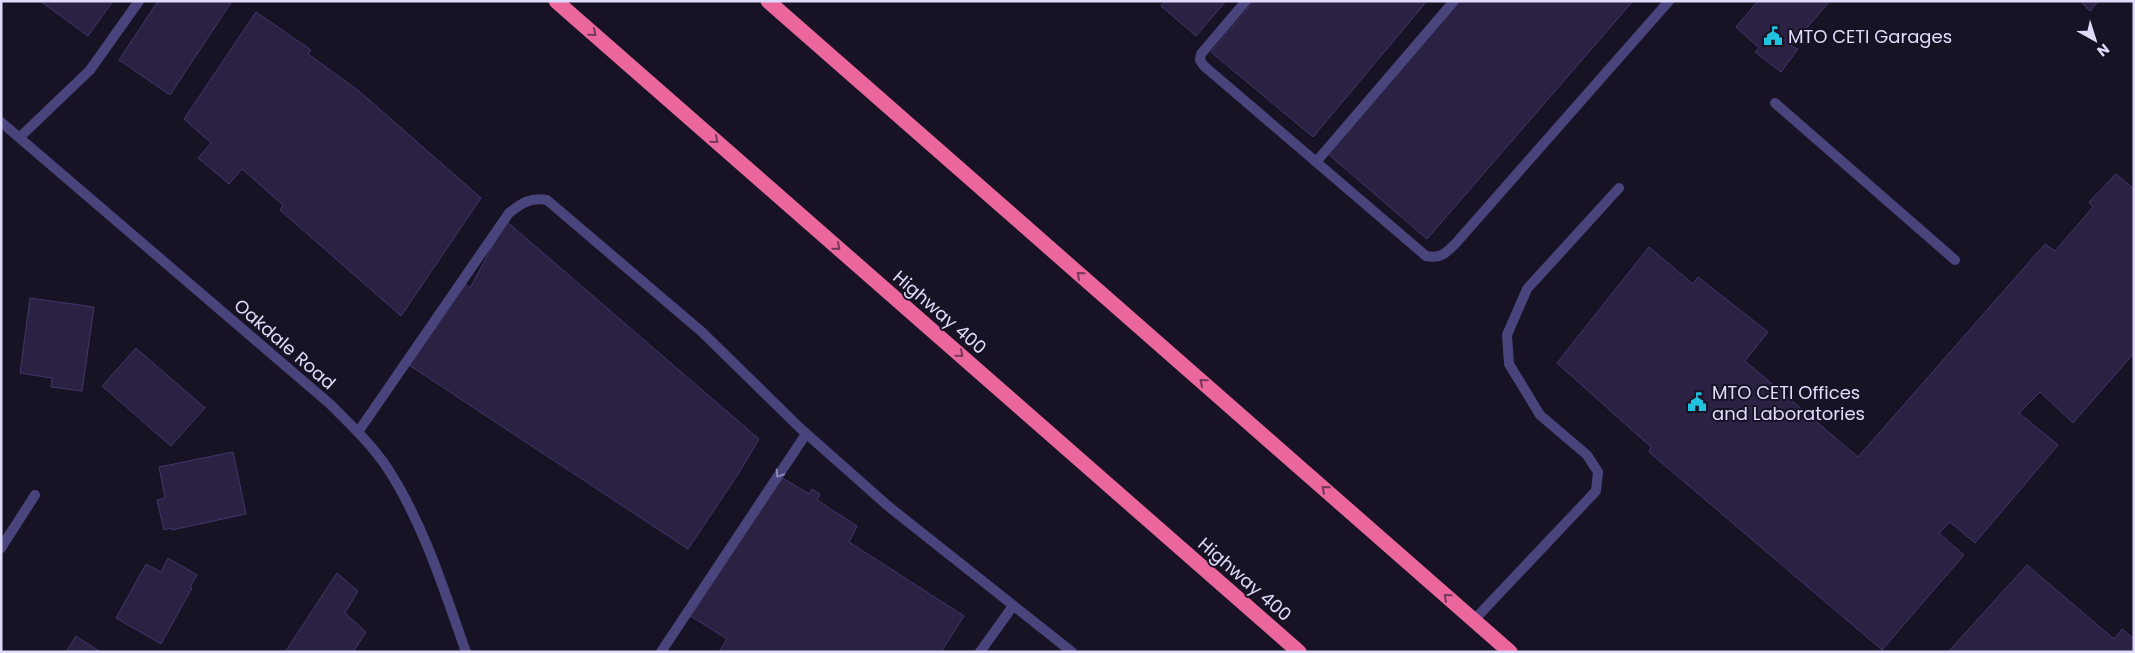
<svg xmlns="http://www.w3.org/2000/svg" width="2135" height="653" font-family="Poppins,sans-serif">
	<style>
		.building { fill: #2a2143; stroke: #44366b }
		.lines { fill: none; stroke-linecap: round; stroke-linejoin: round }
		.service { stroke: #4a447d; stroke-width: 10 }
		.minor { stroke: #4a447d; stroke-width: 10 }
		.tertiary { stroke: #4a447d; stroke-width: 10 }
		.motorway { stroke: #ea669d; stroke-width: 15 }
		.oneway { stroke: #76385a }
		.oneway2 { stroke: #8e88b5 }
		.labels { text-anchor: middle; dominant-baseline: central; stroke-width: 4; stroke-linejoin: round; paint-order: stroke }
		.poi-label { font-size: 18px; fill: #e0dbfa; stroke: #171224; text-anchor: start }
		.street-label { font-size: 18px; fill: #e0dbfa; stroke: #171224 }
	</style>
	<rect width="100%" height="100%" fill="#171224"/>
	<path class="building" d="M40 1H113L88 36Z
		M158 1H232L170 95 119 60Z
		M1165 1H1226L1196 36 1161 6Z
		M1254 1H1427L1313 137 1211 52Z
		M1458 1H1633L1427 239 1327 153Z
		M1758 1H1830L1791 46 1798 49 1781 72 1755 52 1759 48 1736 27Z
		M2080 1H2099L2090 11Z
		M256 12 311 50 308 54 359 91 481 198 401 316 280 210 283 205 242 169 229 184 198 158 211 143 184 119Z
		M2116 174 2134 189V353L2073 423 2040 392 2019 413 2058 445 1975 543 1950 522 1939 533 1964 555 1882 650 1649 452 1651 447 1557 363 1649 247 1693 284 1698 277 1768 332 1745 361 1858 457 2045 244 2055 251 2093 207 2089 202Z
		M506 221 759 439 742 468 688 549 409 365 464 284 470 288Z
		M30 298 94 307 82 391 51 387 52 378 20 373Z
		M136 348 205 408 171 446 102 386Z
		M233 452 246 514 172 530V528L164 530 157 500 165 498 159 467Z
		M779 476 809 494 812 489 820 494 817 500 857 526 849 542 964 616 941 652H719L727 639 689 615Z
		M168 558 197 575 190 587 192 588 161 644 116 618 146 564 161 572Z
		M2027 565 2114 639 2122 629 2134 639V652H1948Z
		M337 573 358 591 345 613 366 632 353 652H285Z
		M76 636 80 639 101 652H66Z"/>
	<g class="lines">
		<path class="service" d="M1246 1 1201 54 1200 60 1204 66 1426 256C1441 259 1446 253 1456 243L1669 1
			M1775 103 1955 260
			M20 137 90 70 139 1
			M1316 162 1454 1
			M358 432 509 213C522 203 530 197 547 200L702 332 800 428 888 506 1072 652
			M1474 620 1596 491 1598 472 1587 455 1540 415 1509 364 1507 335 1527 289 1619 188
			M661 652 806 434
			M980 652 1013 606"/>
		<path class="minor" d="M1 548 35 495"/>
		<path class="tertiary" d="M1 122 330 404C350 424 372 445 388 469 424 525 444 590 466 652"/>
		<path class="motorway" d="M556 1 1299 652
			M768 1 1510 652"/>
	</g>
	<defs><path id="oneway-chevron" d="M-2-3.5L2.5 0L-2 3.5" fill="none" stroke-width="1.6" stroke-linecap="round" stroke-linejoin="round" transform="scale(1.25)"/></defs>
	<g class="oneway">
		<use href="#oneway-chevron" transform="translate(593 33) rotate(41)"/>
		<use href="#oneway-chevron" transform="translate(715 140) rotate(41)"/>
		<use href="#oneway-chevron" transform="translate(837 247) rotate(41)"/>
		<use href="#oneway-chevron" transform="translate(1080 275) rotate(-139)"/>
		<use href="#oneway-chevron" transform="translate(960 354) rotate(41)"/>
		<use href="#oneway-chevron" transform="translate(1203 382) rotate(-139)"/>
		<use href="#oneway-chevron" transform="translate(1325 489) rotate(-139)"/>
		<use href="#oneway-chevron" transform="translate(1447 597) rotate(-139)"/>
	</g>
	<use class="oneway2" href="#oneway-chevron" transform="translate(779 474) rotate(124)"/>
	<defs>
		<g id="civic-bare" transform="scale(1.5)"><path d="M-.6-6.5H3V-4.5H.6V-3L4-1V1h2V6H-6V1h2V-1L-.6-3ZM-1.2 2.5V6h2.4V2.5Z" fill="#21c1e0" stroke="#171224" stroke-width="2.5" paint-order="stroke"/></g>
	</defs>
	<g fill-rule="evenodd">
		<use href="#civic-bare" x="1773" y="36"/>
		<use href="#civic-bare" x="1697" y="402"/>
	</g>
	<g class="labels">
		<g class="poi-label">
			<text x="1788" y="36">MTO CETI Garages</text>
			<text x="1712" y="392">MTO CETI Offices<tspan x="1712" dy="21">and Laboratories</tspan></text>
		</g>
		<g class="street-label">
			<text transform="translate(940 312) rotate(41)">Highway 400</text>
			<text transform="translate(285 344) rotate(41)">Oakdale Road</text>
			<text transform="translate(1245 579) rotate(41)">Highway 400</text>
		</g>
	</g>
	<rect width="2135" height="653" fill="none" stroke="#e0dbfa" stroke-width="5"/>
	<g transform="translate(2095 40) rotate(141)" stroke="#171224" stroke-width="4" paint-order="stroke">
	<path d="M0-4L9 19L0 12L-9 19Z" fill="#e0dbfa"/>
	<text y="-8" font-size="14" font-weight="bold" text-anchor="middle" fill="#e0dbfa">N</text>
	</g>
</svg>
